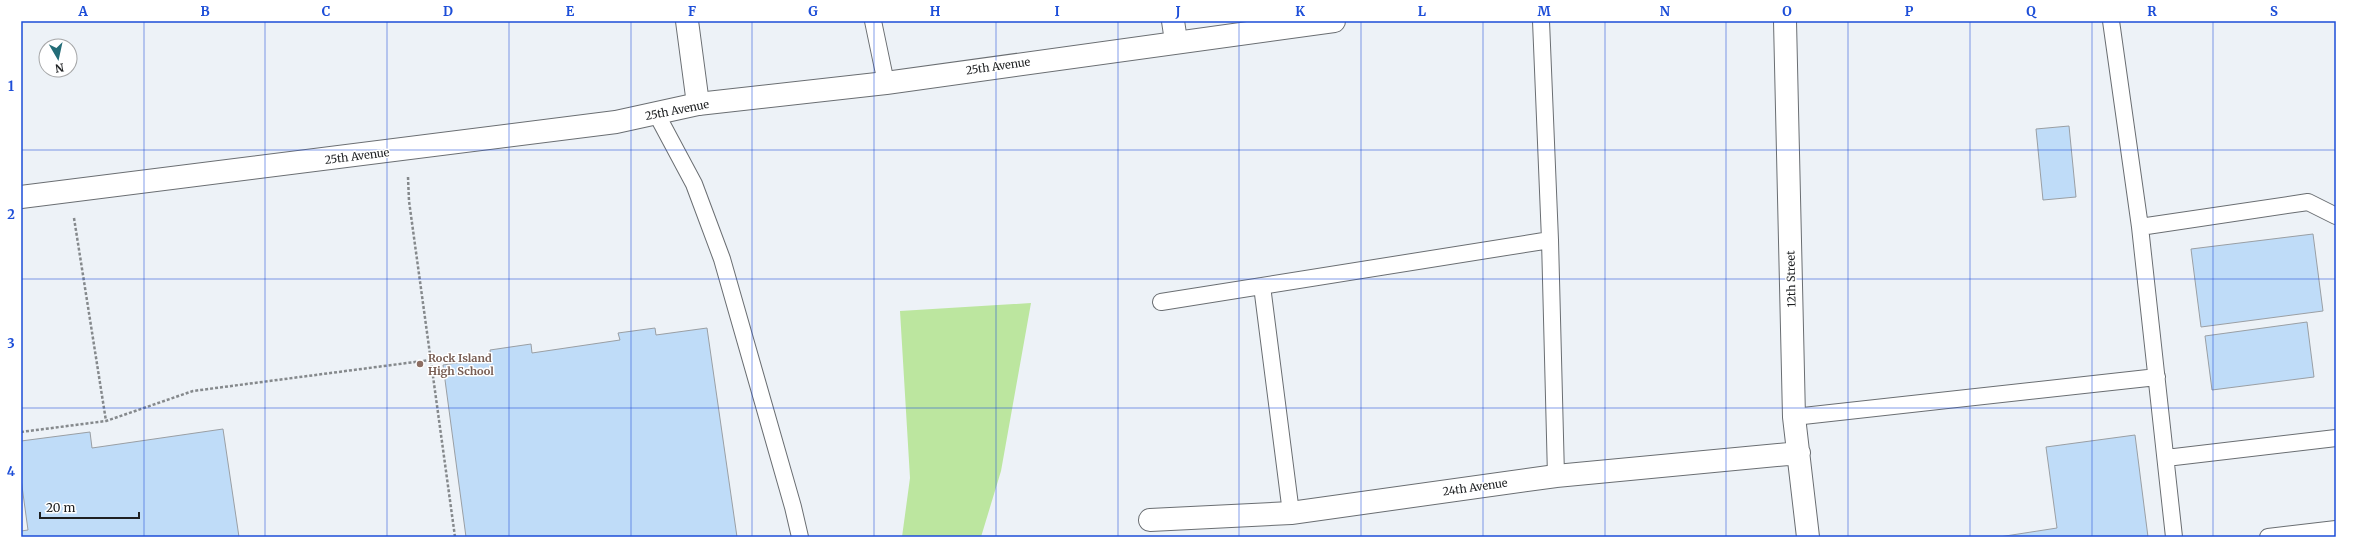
<svg xmlns="http://www.w3.org/2000/svg" width="2357" height="558" font-family="Merriweather,serif">
	<style>
		.green { fill: #bce69f }
		.building { fill: #bfdcf8; stroke: #9a9fa4 }
		.lines { fill: none; stroke-linecap: round; stroke-linejoin: round }
		.service-casing { stroke: #6a6e72; stroke-width: 18 }
		.minor-casing { stroke: #6a6e72; stroke-width: 24 }
		.tertiary-casing { stroke: #6a6e72; stroke-width: 24 }
		.path { stroke: #85898c; stroke-width: 2.5; stroke-dasharray: 3 2; stroke-linecap: butt }
		.service { stroke: #fff; stroke-width: 16 }
		.minor { stroke: #fff; stroke-width: 22 }
		.tertiary { stroke: #fff; stroke-width: 22 }
		.grid { fill: none; stroke: #1d4ed8; stroke-width: 1; stroke-opacity: 0.55 }
		.education-dot { fill: #8d6e63; stroke: #fff; stroke-width: 1.5 }
		.labels { text-anchor: middle; dominant-baseline: central; stroke-width: 3; stroke-linejoin: round; paint-order: stroke }
		.street-label { font-size: 11px; fill: #1e2022; stroke: #fff }
		.education-label { font-size: 11px; font-weight: bold; fill: #785e54; stroke: #fff; text-anchor: start }
		.neatline { fill: none; stroke: #1d4ed8; stroke-width: 1.5 }
		.grid-label { font-size: 13px; text-anchor: middle; font-weight: bold; fill: #1d4ed8 }
	</style>
	<rect width="100%" height="100%" fill="#edf2f7"/>
	<path class="green" d="M1031 303 1001 471 981 537H902L910 478 900 311Z"/>
	<path class="building" d="M2069 126 2076 197 2043 200 2036 129Z
		M2313 234 2323 311 2201 327 2191 249Z
		M2307 322 2314 377 2212 390 2205 336Z
		M655 328 656 335 707 328 737 537H466L443 365 491 358 490 350 531 344 532 353 620 340 618 333Z
		M223 429 239 537H21V531L28 530 21 479V441L90 432 92 448Z
		M2135 435 2148 537H1999L2057 528 2046 447Z"/>
	<g class="lines">
		<g class="service-casing">
			<path id="service" d="M873 21 886 83
				M1541 21 1550 240 1556 476
				M2111 21 2140 227 2174 537
				M656 113 694 184 722 259 793 507 800 537
				M2140 227 2308 202 2336 216
				M1262 286 1291 513
				M1161 302 1550 240
				M1794 417 2157 377
				M2166 458 2336 438
				M2268 537 2336 529"/>
		</g>
		<g class="minor-casing">
			<path id="minor" d="M687 21 698 104
				M1173 21 1176 41
				M1785 21 1794 417 1808 537
				M1150 520 1291 513 1556 476 1799 453"/>
		</g>
		<g class="tertiary-casing">
			<path id="tertiary" d="M21 197 616 122 698 104 886 83 1334 21"/>
		</g>
		<path class="path" d="M408 177 409 201 455 537
			M74 218 106 421
			M21 432 106 421 193 391 430 360"/>
		<use href="#service" class="service"/>
		<use href="#minor" class="minor"/>
		<use href="#tertiary" class="tertiary"/>
	</g>
	<path class="grid" d="M144 21V537M265 21V537M387 21V537M509 21V537M631 21V537M752 21V537M874 21V537M996 21V537M1118 21V537M1239 21V537M1361 21V537M1483 21V537M1605 21V537M1726 21V537M1848 21V537M1970 21V537M2092 21V537M2213 21V537M21 150H2336M21 279H2336M21 408H2336"/>
	<circle class="education-dot" cx="420" cy="364" r="4"/>
	<g class="labels">
		<g class="street-label">
			<text transform="translate(998 66) rotate(-8)">25th Avenue</text>
			<text transform="translate(677 110) rotate(-11)">25th Avenue</text>
			<text transform="translate(357 156) rotate(-7)">25th Avenue</text>
			<text transform="translate(1791 279) rotate(-91)">12th Street</text>
			<text transform="translate(1475 487) rotate(-8)">24th Avenue</text>
		</g>
		<g class="education-label">
			<text x="428" y="358">Rock Island<tspan x="428" dy="13">High School</tspan></text>
		</g>
	</g>
	<rect width="2357" height="558" fill="none" stroke="#ffffff" stroke-width="44"/>
	<g transform="translate(58 58) rotate(171)"><circle r="19" fill="#ffffff" stroke="#a5a6a7"/>
	<path d="M0-3L7 15L0 10L-7 15Z" fill="#236c77"/>
	<text y="-6" font-size="11" font-weight="bold" text-anchor="middle" fill="#1e2022">N</text>
	</g>
	<path d="M40 512v6h99v-6" fill="none" stroke="#1e2022" stroke-width="2"/>
	<text x="46" y="512" font-size="12" fill="#1e2022" stroke="#ffffff" stroke-width="3" paint-order="stroke">20 m</text>
	<rect x="22" y="22" width="2313" height="514" class="neatline"/>
	<g class="grid-label">
		<text x="83" y="16">A</text>
		<text x="205" y="16">B</text>
		<text x="326" y="16">C</text>
		<text x="448" y="16">D</text>
		<text x="570" y="16">E</text>
		<text x="692" y="16">F</text>
		<text x="813" y="16">G</text>
		<text x="935" y="16">H</text>
		<text x="1057" y="16">I</text>
		<text x="1178" y="16">J</text>
		<text x="1300" y="16">K</text>
		<text x="1422" y="16">L</text>
		<text x="1544" y="16">M</text>
		<text x="1665" y="16">N</text>
		<text x="1787" y="16">O</text>
		<text x="1909" y="16">P</text>
		<text x="2031" y="16">Q</text>
		<text x="2152" y="16">R</text>
		<text x="2274" y="16">S</text>
		<text x="11" y="91">1</text>
		<text x="11" y="219">2</text>
		<text x="11" y="348">3</text>
		<text x="11" y="476">4</text>
	</g>
</svg>
